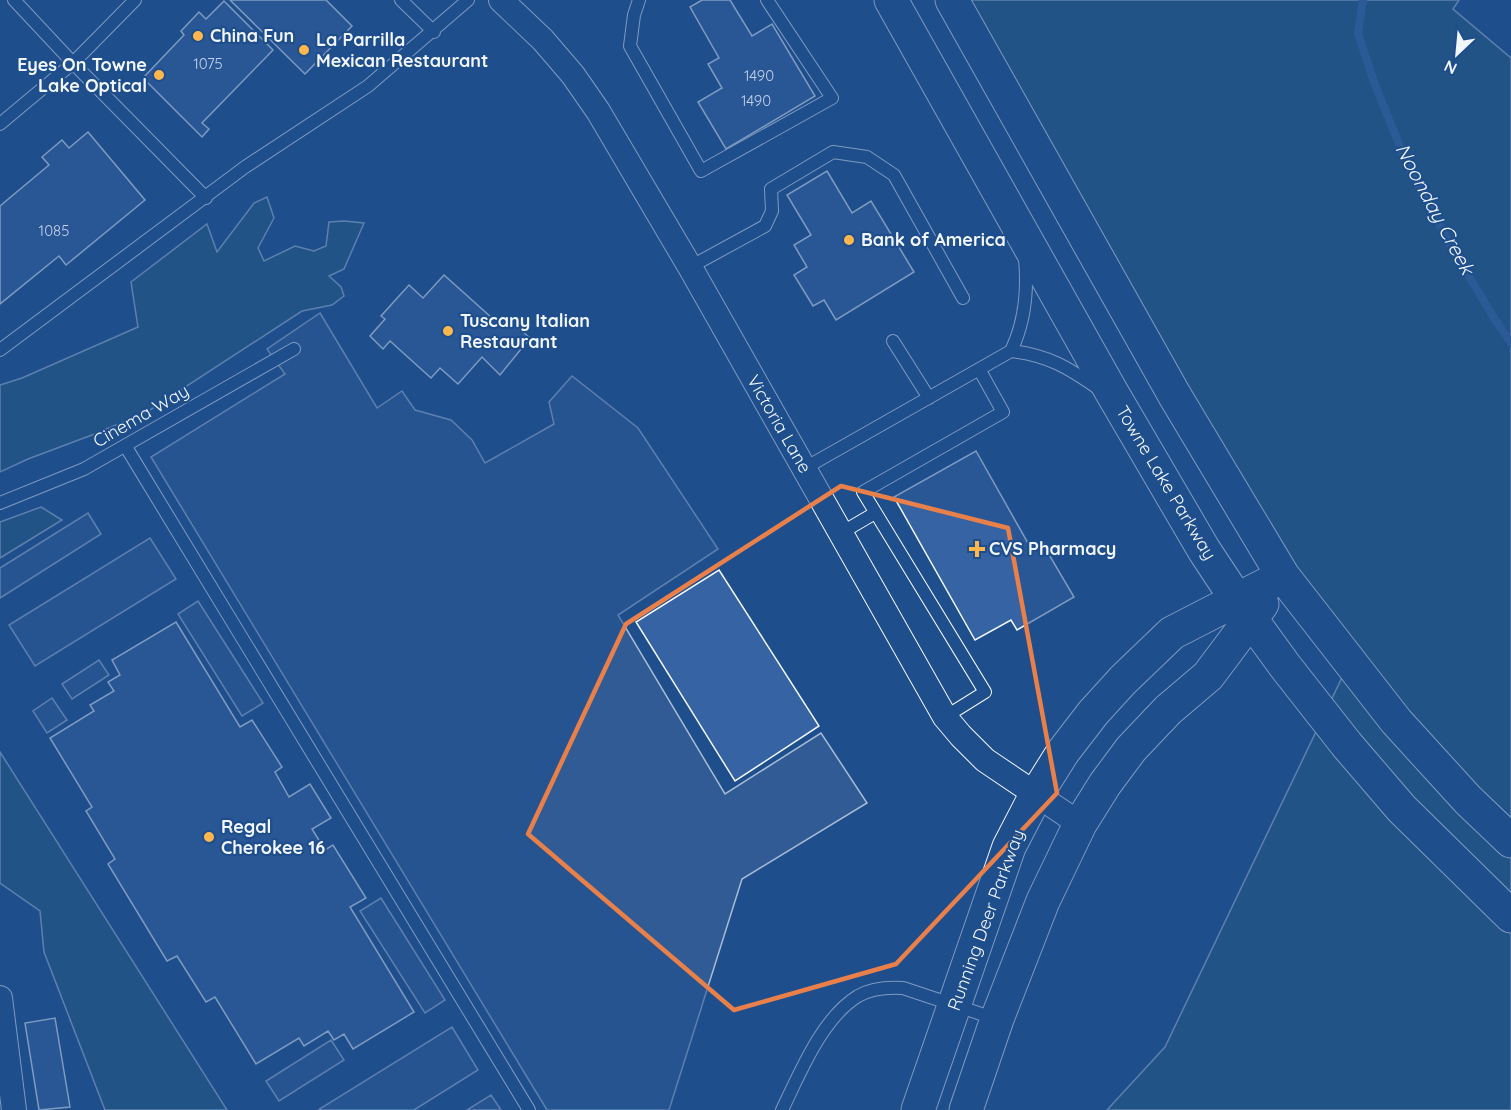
<svg xmlns="http://www.w3.org/2000/svg" width="1511" height="1110" viewBox="0 0 1511 1110" font-family="Quicksand,sans-serif">
<style>
.green{fill:#245a82;stroke:#a8bbd7;stroke-width:1.5}
.parking{fill:#305b95;stroke:#a8bbd7;stroke-width:1.5}
.lines{fill:none;stroke-linecap:round;stroke-linejoin:round}
.stream{stroke:#3b69a3;stroke-width:8}
.building{fill:#3563a3;stroke:#f2f6ff;stroke-width:1.5}
.lane-casing{stroke:#f2f6ff;stroke-width:14}
.street-casing{stroke:#f2f6ff;stroke-width:26}
.secondary-casing{stroke:#f2f6ff;stroke-width:35}
.lane{stroke:#1f4e8c;stroke-width:12}
.street{stroke:#1f4e8c;stroke-width:24}
.secondary{stroke:#1f4e8c;stroke-width:33}
.marked{fill:none;stroke:#ea8049;stroke-width:4.5;stroke-linejoin:round}
.poi-dot{fill:#ffb74d;stroke:#1f4e8c;stroke-width:2}
.labels{text-anchor:middle;stroke-width:4.5;stroke-linejoin:round;paint-order:stroke}
.number-label{font-size:15px;fill:#c3d1e8}
.poi-label{font-size:18px;font-weight:bold;fill:#f2f6ff;stroke:#1f4e8c;text-anchor:start}
.street-label{font-size:18px;fill:#f2f6ff;stroke:#1f4e8c}
.water-label{font-size:20px;font-style:italic;fill:#f2f6ff;stroke:#1f4e8c}
</style>
<rect width="100%" height="100%" fill="#1f4e8c"/>
<path class="green" d="M 948,0 L 1459,0 L 1453,9 L 1511,58 L 1511,1110 L 1107,1110 L 1165,1047 L 1347,667 Z
M 267,197 L 274,218 L 258,248 L 264,261 L 295,246 L 314,251 L 326,246 L 329,222 L 344,221 L 364,223 L 344,269 L 329,276 L 341,287 L 344,296 L 332,305 L 302,311 L 147,412 L 92,435 L 28,459 L 0,472 L 0,385 L 22,378 L 138,327 L 131,282 L 207,224 L 217,252 L 254,203 Z
M 41,507 L 62,520 L 0,558 L 0,522 Z
M 0,752 L 227,1110 L 105,1110 L 44,952 L 40,911 L 0,883 Z"/>
<path class="parking" d="M 320,313 L 377,408 L 402,391 L 415,410 L 451,420 L 472,440 L 485,463 L 554,424 L 549,402 L 572,376 L 638,428 L 718,549 L 618,615 L 725,794 L 821,733 L 867,803 L 742,879 L 669,1110 L 547,1110 L 151,457 L 285,374 L 267,349 Z
M 88,513 L 101,534 L 0,598 L 0,568 Z
M 150,538 L 176,579 L 35,666 L 9,625 Z
M 198,601 L 263,703 L 242,716 L 178,614 Z
M 99,660 L 109,675 L 72,699 L 62,684 Z
M 52,698 L 67,720 L 47,733 L 33,711 Z
M 381,898 L 445,1000 L 425,1013 L 360,911 Z
M 452,1027 L 478,1070 L 414,1110 L 318,1110 Z
M 331,1040 L 344,1060 L 279,1101 L 266,1081 Z
M 491,1095 L 501,1110 L 467,1110 Z"/>
<g class="lines">
<path class="stream" d="M 1363,0 L 1358,33 L 1374,82 L 1409,169 L 1452,248 L 1494,318 L 1511,343"/>
</g>
<path class="building" d="M 230,0 L 326,0 L 352,26 L 305,74 Z
M 702,0 L 730,0 L 752,36 L 772,24 L 815,96 L 726,149 L 698,102 L 722,88 L 708,64 L 719,58 L 690,7 Z
M 224,1 L 273,50 L 202,123 L 209,129 L 202,137 L 143,78 L 184,35 L 181,31 L 199,12 L 206,19 Z
M 88,132 L 145,200 L 66,265 L 59,256 L 0,304 L 0,206 L 49,165 L 42,157 L 62,140 L 69,148 Z
M 827,171 L 852,213 L 871,201 L 914,272 L 836,320 L 824,300 L 813,306 L 794,275 L 807,267 L 794,245 L 811,235 L 787,195 Z
M 444,275 L 501,326 L 508,319 L 530,338 L 500,375 L 482,357 L 458,384 L 440,368 L 431,378 L 390,341 L 383,349 L 370,336 L 385,319 L 381,316 L 409,285 L 423,298 Z
M 976,451 L 1033,552 L 1044,546 L 1074,597 L 1017,630 L 1011,620 L 975,640 L 894,497 Z
M 719,570 L 819,726 L 735,781 L 636,622 Z
M 176,622 L 240,727 L 252,720 L 282,767 L 275,772 L 289,797 L 310,784 L 331,818 L 312,829 L 325,850 L 333,845 L 366,898 L 350,907 L 414,1012 L 353,1049 L 344,1034 L 334,1040 L 328,1031 L 304,1046 L 299,1038 L 256,1064 L 215,997 L 206,1002 L 177,956 L 167,961 L 108,864 L 115,859 L 86,811 L 92,807 L 50,738 L 94,711 L 90,705 L 114,691 L 108,682 L 120,675 L 112,660 Z
M 55,1018 L 70,1107 L 39,1110 L 25,1023 Z"/>
<g class="lines">
<g class="lane-casing">
<path id="lane" d="M 14,0 L 73,63 L 206,198
M 401,0 L 434,32
M 639,0 L 634,15 L 630,46 L 701,171 L 832,98 L 767,0
M 0,124 L 73,63 L 135,0
M 690,267 L 765,226 L 772,211 L 771,189 L 833,152 L 867,157 L 894,175 L 963,298
M 893,341 L 929,398
M 0,350 L 245,167 L 368,86 L 468,0
M 1011,351 C 1048,355 1069,368 1099,389
M 126,447 L 529,1110
M 805,468 L 1011,351 C 1025,322 1028,291 1025,259
M 0,503 L 84,469 L 294,349
M 841,533 L 875,513
M 945,717 L 985,692 L 863,492 L 1003,412 L 979,369
M 782,1110 C 800,1073 822,1018 858,996 C 872,988 887,987 903,988 L 996,1019"/>
</g>
<g class="street-casing">
<path id="street" d="M 501,0 L 543,40 L 573,75 L 598,111 L 690,267 L 945,717 L 961,736 L 985,760 L 1080,824
M 0,998 L 14,1110"/>
</g>
<g class="secondary-casing">
<path id="secondary" d="M 891,0 L 1111,391 L 1204,550 L 1237,600 L 1285,666 L 1347,745 L 1402,809 L 1511,916
M 952,0 L 1175,396 L 1283,576 L 1396,721 L 1468,800 L 1511,841
M 918,1110 L 1009,847 L 1036,795 L 1063,752 L 1093,713 L 1123,680 L 1172,633 L 1283,576
M 966,1110 L 997,1019 L 1043,901 L 1080,824 L 1105,784 L 1131,749 L 1168,710 L 1208,676 L 1262,604"/>
</g>
<use href="#lane" class="lane"/>
<use href="#street" class="street"/>
<use href="#secondary" class="secondary"/>
</g>
<path d="M0 0H1511V1110H0ZM 841,486 L 1008,528 L 1057,793 L 896,964 L 734,1010 L 528,834 L 626,624 Z" fill="#1f4e8c" fill-opacity=".55" fill-rule="evenodd"/>
<path class="marked" d="M 841,486 L 1008,528 L 1057,793 L 896,964 L 734,1010 L 528,834 L 626,624 Z"/>
<g class="poi-dot">
<circle cx="198" cy="36" r="6"/>
<circle cx="304" cy="50" r="6"/>
<circle cx="159" cy="75" r="6"/>
<circle cx="849" cy="240" r="6"/>
<circle cx="448" cy="331" r="6"/>
<path d="M974 540h6v6h6v6h-6v6h-6v-6h-6v-6h6z"/>
<circle cx="209" cy="837" r="6"/>
</g>
<g class="labels">
<g class="number-label">
<text x="208" y="69">1075</text>
<text x="759" y="81">1490</text>
<text x="756" y="106">1490</text>
<text x="54" y="236">1085</text>
</g>
<g class="poi-label">
<text x="210" y="42">China Fun</text>
<text x="316" y="46">La Parrilla<tspan x="316" dy="21">Mexican Restaurant</tspan></text>
<text x="147" y="71" text-anchor="end">Eyes On Towne<tspan x="147" dy="21">Lake Optical</tspan></text>
<text x="861" y="246">Bank of America</text>
<text x="460" y="327">Tuscany Italian<tspan x="460" dy="21">Restaurant</tspan></text>
<text x="989" y="555">CVS Pharmacy</text>
<text x="221" y="833">Regal<tspan x="221" dy="21">Cherokee 16</tspan></text>
</g>
<g class="street-label">
<text transform="translate(141 416) rotate(-30)" y="6">Cinema Way</text>
<text transform="translate(779 424) rotate(60)" y="6">Victoria Lane</text>
<text transform="translate(1166 483) rotate(59)" y="6">Towne Lake Parkway</text>
<text transform="translate(986 920) rotate(-70)" y="6">Running Deer Parkway</text>
</g>
<g class="water-label">
<text transform="translate(1435 209) rotate(62)" y="7">Noonday Creek</text>
</g>
</g>
<g transform="translate(1457 54) rotate(206)" stroke="#1f4e8c" stroke-width="4.5" paint-order="stroke">
<path d="M0-4.5L10 22L0 15L-10 22Z" fill="#f2f6ff"/>
<text y="-9" font-size="16" font-weight="bold" text-anchor="middle" fill="#f2f6ff">N</text>
</g>
</svg>
